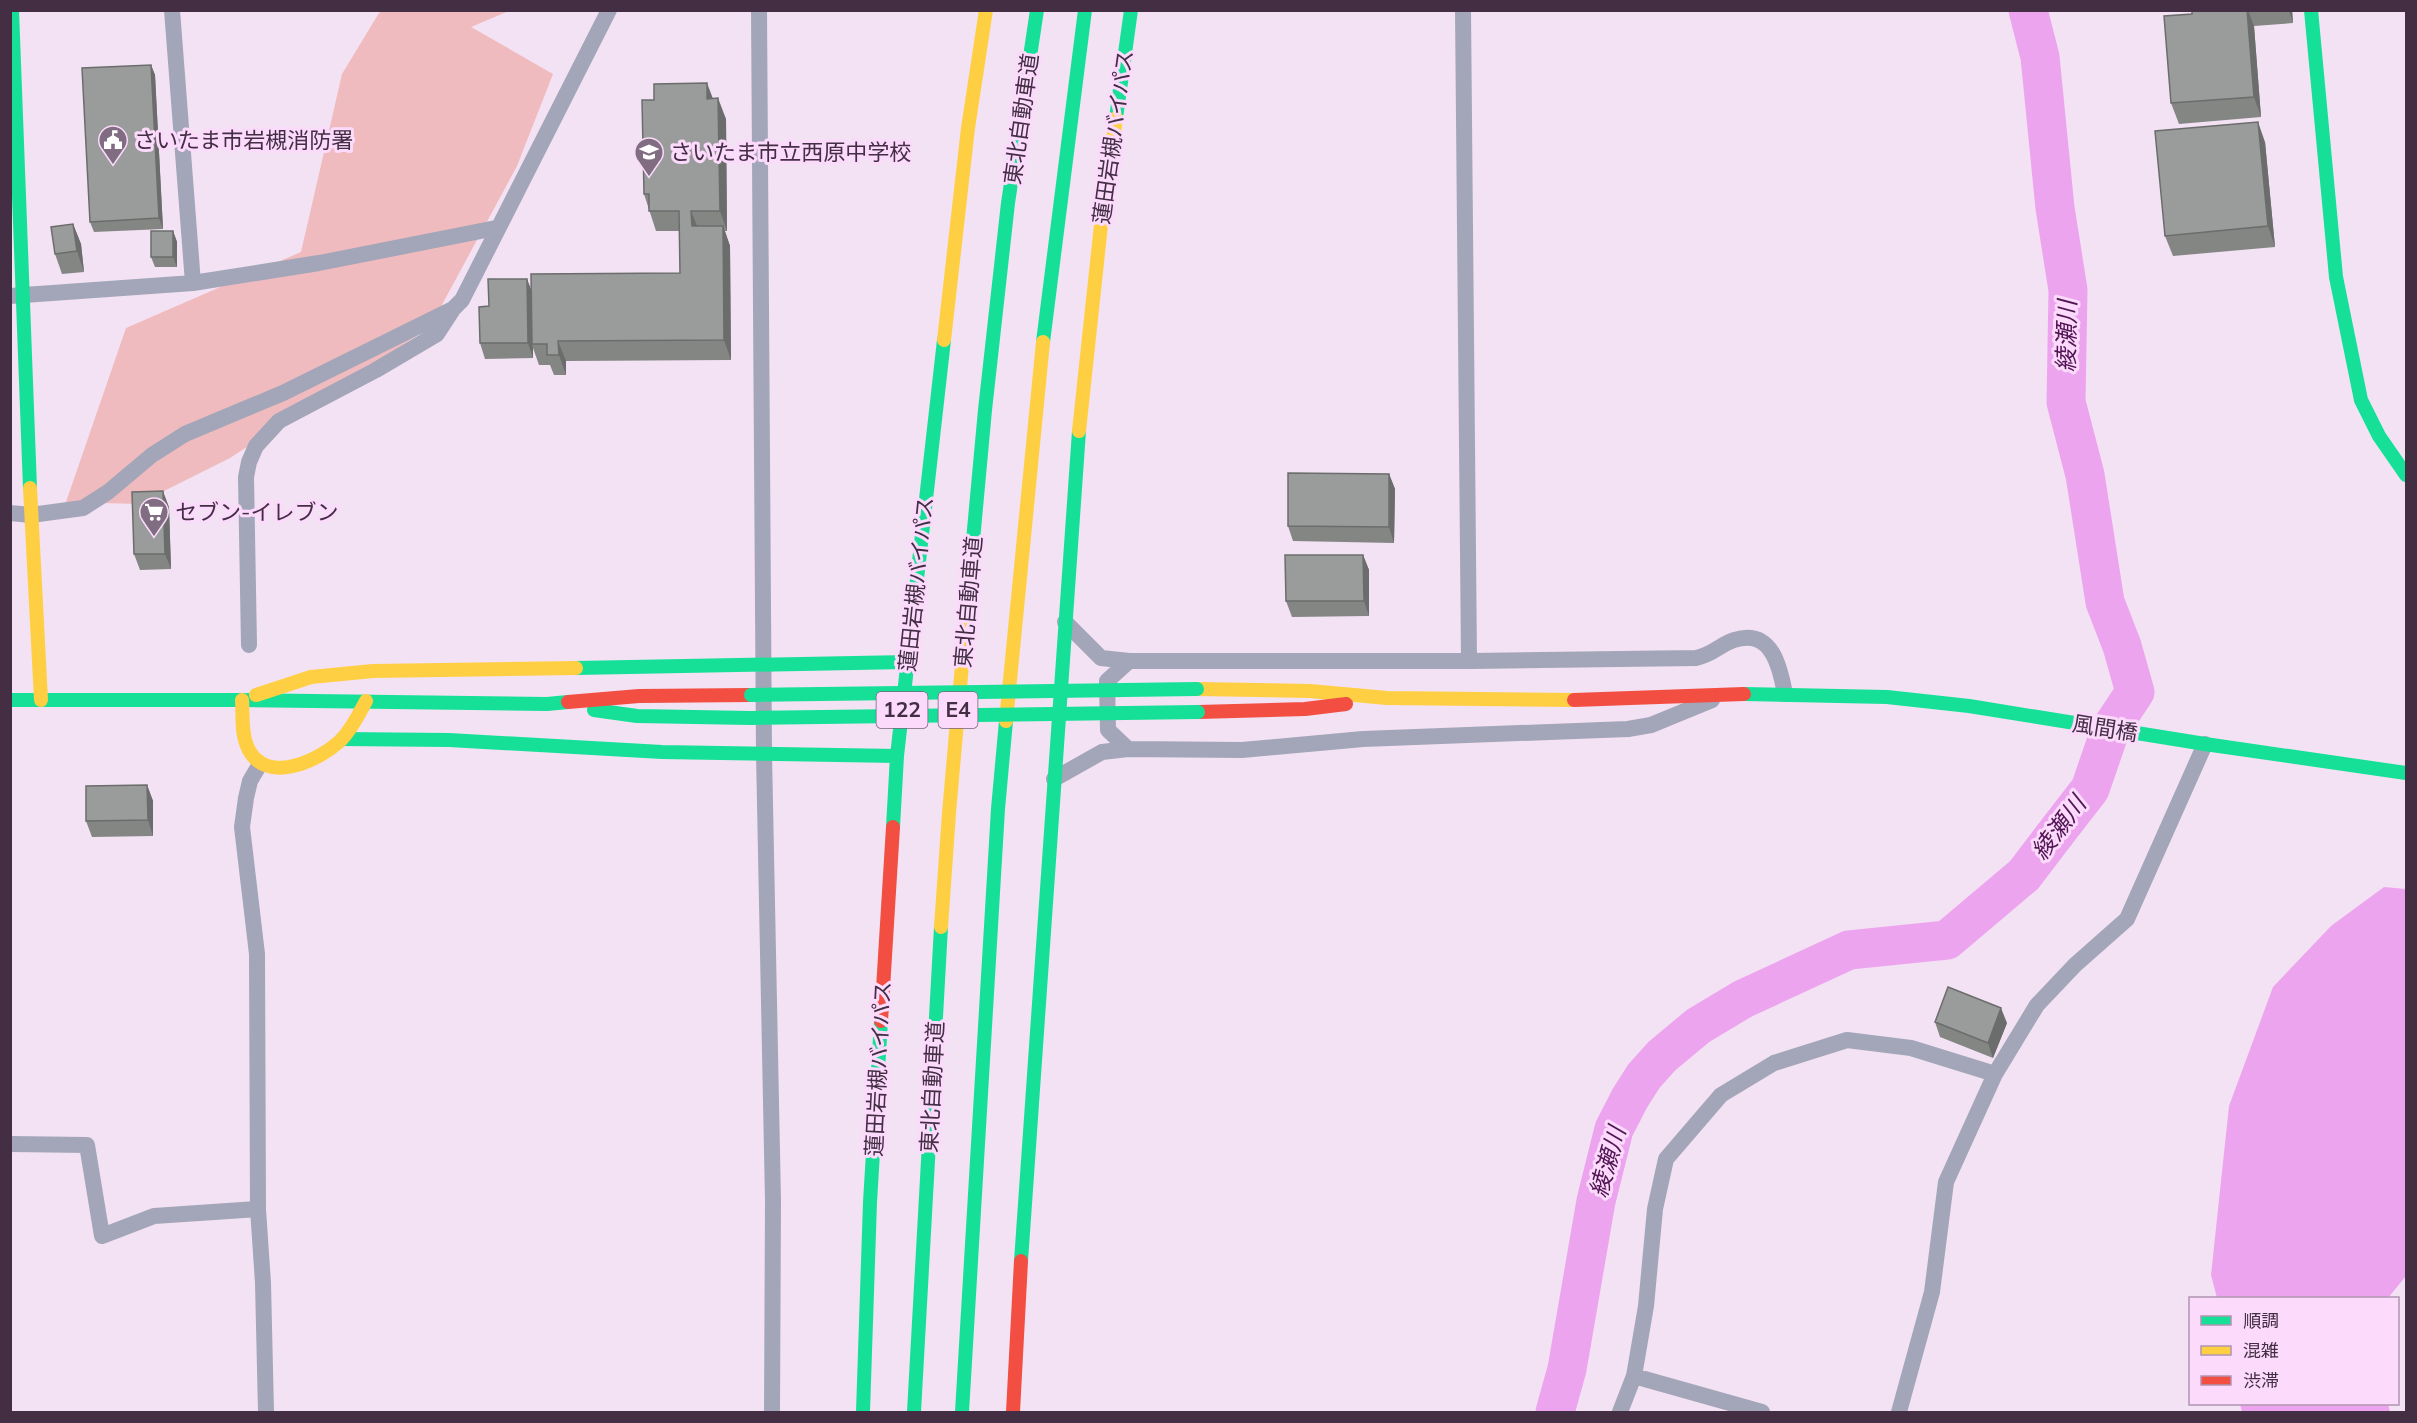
<svg xmlns="http://www.w3.org/2000/svg" width="2417" height="1423" viewBox="0 0 2417 1423" font-family="Mulish,'Noto Sans JP',sans-serif">
<style>
.forest{fill:#f0bbbe}
.water{fill:#eda4ef}
.lines{fill:none;stroke-linecap:round;stroke-linejoin:round}
.river{stroke:#eda4ef;stroke-width:39}
.street{stroke:#a3a6b8;stroke-width:16}
.fast{stroke:#16e098;stroke-width:14}
.slow{stroke:#ffcf43;stroke-width:14}
.jam{stroke:#f24e42;stroke-width:14}
.fast-bridge{stroke:#16e098;stroke-width:14}
.wall{fill:#848684}
.shaded-wall{fill:#6b6d6c}
.building{fill:#999c9a;stroke:#6b6d6c;stroke-width:1.5}
.labels{text-anchor:middle;stroke-width:6;stroke-linejoin:round;paint-order:stroke}
.shield{fill:#fbdafb;stroke:#7a627a;stroke-width:1.5}
.shield-label{font-size:21px;font-weight:bold;fill:#432e43}
.street-label{font-size:22px;fill:#432e43;stroke:#fbdafb}
.poi-label{font-size:22px;fill:#432e43;stroke:#fbdafb;text-anchor:start}
.water-label{font-size:24px;font-style:italic;fill:#501452;stroke:#fbdafb}
</style>
<rect width="100%" height="100%" fill="#f3e2f3"/>
<path class="forest" d="M 384,10 L 509,11 L 471,27 L 553,74 L 517,166 L 430,327 L 230,458 L 138,504 L 66,502 L 126,328 L 301,252 L 342,74 L 379,13 Z"/>
<path class="water" d="M 2384,887 L 2406,889 L 2406,1276 L 2388,1298 L 2217,1298 L 2211,1275 L 2229,1106 L 2273,987 L 2331,926 Z
M 2240,1404 L 2388,1404 L 2390,1412 L 2242,1412 Z"/>
<g class="lines">
<path class="river" d="M 1555,1412 L 1567,1369 L 1596,1201 L 1614,1129 L 1630,1098 L 1644,1076 L 1662,1056 L 1698,1026 L 1743,999 L 1849,950 L 1947,940 L 2024,875 L 2059,829 L 2090,789 L 2111,728 L 2135,692 L 2122,646 L 2105,602 L 2085,475 L 2066,402 L 2068,290 L 2055,208 L 2040,57 L 2028,10"/>
<path class="street" d="M 172,10 L 193,283
M 759,10 L 764,754 L 773,1201 L 772,1412
M 1463,10 L 1469,661
M 10,296 L 193,283 L 319,263 L 496,228
M 10,513 L 31,515 L 83,508 L 108,492 L 152,455 L 185,434 L 283,393 L 453,309 L 462,300 L 609,10
M 1065,622 L 1101,658 L 1129,661
M 249,645 L 246,477 L 249,462 L 256,446 L 279,421 L 376,370 L 437,334 L 452,311
M 1712,700 L 1651,725 L 1628,729 L 1363,739 L 1242,750 L 1128,749 L 1108,730 L 1107,681 L 1129,661 L 1469,661 L 1696,658 C 1714,654 1719,645 1734,640 C 1772,628 1780,667 1785,694
M 260,764 L 250,781 L 246,798 L 242,827 L 257,954 L 258,1209 L 263,1283 L 266,1412
M 1054,779 L 1102,752 L 1128,749
M 10,1144 L 87,1145 L 102,1236 L 154,1216 L 258,1209
M 1634,1376 L 1762,1412
M 1620,1412 L 1634,1376 L 1646,1306 L 1655,1209 L 1666,1159 L 1721,1095 L 1774,1063 L 1847,1040 L 1911,1048 L 1995,1074
M 1899,1412 L 1932,1292 L 1946,1182 L 1995,1074 L 2037,1005 L 2075,965 L 2127,919 L 2205,744"/>
<path class="fast" d="M 12,10 L 30,488
M 2311,10 L 2336,277 L 2361,400 L 2379,436 L 2406,475
M 1116,118 L 1131,10
M 1043,342 L 1085,10
M 971,562 L 985,410 L 1008,203 L 1037,10
M 576,668 L 907,662
M 1744,694 L 1887,697 L 1969,706 L 2205,744 L 2406,773
M 10,700 L 242,700 L 547,704 L 568,702
M 594,710 L 637,716 L 751,718
M 342,739 L 449,740 L 662,752 L 897,756
M 893,827 L 897,756 L 944,340
M 1021,1261 L 1079,431
M 863,1412 L 870,1202 L 881,1021
M 914,1412 L 941,927
M 962,1412 L 998,809 L 1006,721"/>
<path class="slow" d="M 944,340 L 968,128 L 986,10
M 1079,431 L 1101,225 L 1116,118
M 30,488 L 41,700
M 1197,689 L 1310,691 L 1387,698 L 1574,700
M 256,695 L 311,677 L 373,671 L 576,668
M 242,700 C 243,715 241,732 247,746 C 264,787 319,761 341,740 C 352,729 359,714 366,701
M 1006,721 L 1043,342
M 941,927 L 949,813 L 971,562"/>
<path class="jam" d="M 1574,700 L 1744,694
M 568,702 L 639,696 L 751,695
M 1198,712 L 1305,709 L 1346,704
M 881,1021 L 893,827
M 1013,1412 L 1021,1261"/>
<path class="fast-bridge" d="M 751,695 L 1197,689
M 751,718 L 1198,712"/>
</g>
<path class="wall" d="M 2192,10 L 2292,10 L 2293,23 L 2254,26 L 2261,117 L 2179,124 L 2171,103 L 2192,14 Z
M 151,65 L 155,75 L 163,229 L 94,232 L 90,222 Z
M 713,99 L 726,119 L 727,231 L 725,231 L 730,246 L 731,360 L 566,361 L 566,375 L 554,375 L 550,365 L 539,365 L 533,348 L 533,358 L 485,359 L 480,343 L 489,306 L 527,279 L 531,290 L 680,273 L 680,231 L 656,231 L 644,194 Z
M 2265,142 L 2275,247 L 2173,256 L 2165,236 Z
M 73,224 L 81,244 L 84,272 L 62,274 L 55,254 Z
M 173,231 L 177,242 L 177,267 L 155,267 L 151,257 Z
M 1389,474 L 1395,489 L 1394,543 L 1293,541 L 1288,526 Z
M 169,507 L 171,569 L 140,570 L 134,554 Z
M 1363,555 L 1369,570 L 1369,616 L 1292,617 L 1286,601 Z
M 147,785 L 153,801 L 153,836 L 92,837 L 86,821 Z
M 1935,1022 L 2007,1023 L 1993,1058 L 1940,1037 Z"/>
<path class="shaded-wall" d="M 2247,10 L 2248,10 L 2254,26 L 2261,117 L 2254,97 Z
M 2289,10 L 2292,10 L 2293,23 Z
M 151,65 L 155,75 L 163,229 L 159,218 Z
M 707,83 L 715,104 L 707,99 Z
M 718,98 L 726,119 L 727,231 L 720,211 Z
M 2258,122 L 2265,142 L 2275,247 L 2268,226 Z
M 691,211 L 699,231 L 692,226 Z
M 73,224 L 81,244 L 84,272 L 77,251 Z
M 723,226 L 730,246 L 731,360 L 724,340 Z
M 173,231 L 177,242 L 177,267 L 173,257 Z
M 527,279 L 533,295 L 532,344 L 533,348 L 533,358 L 528,343 Z
M 558,341 L 566,361 L 566,375 L 559,355 Z
M 1389,474 L 1395,489 L 1394,543 L 1389,527 Z
M 163,491 L 169,507 L 171,569 L 165,554 Z
M 1363,555 L 1369,570 L 1369,616 L 1364,601 Z
M 147,785 L 153,801 L 153,836 L 148,820 Z
M 2001,1008 L 2007,1023 L 1993,1058 L 1988,1043 Z"/>
<path class="building" d="M 2192,10 L 2247,10 L 2254,97 L 2171,103 L 2164,16 L 2192,14 Z
M 151,65 L 159,218 L 90,222 L 82,68 Z
M 707,83 L 707,99 L 718,98 L 720,211 L 691,211 L 692,226 L 723,226 L 724,340 L 558,341 L 559,355 L 547,355 L 547,344 L 532,344 L 531,274 L 680,273 L 679,211 L 649,211 L 649,194 L 644,194 L 642,100 L 654,100 L 654,84 Z
M 2258,122 L 2268,226 L 2165,236 L 2155,131 Z
M 73,224 L 77,251 L 55,254 L 51,227 Z
M 151,231 L 173,231 L 173,257 L 151,257 Z
M 488,279 L 527,279 L 528,343 L 480,343 L 479,307 L 489,306 Z
M 1288,473 L 1389,474 L 1389,527 L 1288,526 Z
M 163,491 L 165,554 L 134,554 L 132,492 Z
M 1285,555 L 1363,555 L 1364,601 L 1286,601 Z
M 147,785 L 148,820 L 86,821 L 86,786 Z
M 1948,987 L 2001,1008 L 1988,1043 L 1935,1022 Z"/>
<defs>
<g id="civic-pin" transform="scale(1.5)"><path d="M0 17L-7.5 6A9.5 9.5 0 1 1 7.5 6Z" fill="#816d81" stroke="#fbdafb"/><path d="M-.6-6.5H3V-4.5H.6V-3L4-1V1h2V6H-6V1h2V-1L-.6-3ZM-1.2 2.5V6h2.4V2.5Z" fill="#fff"/></g>
<g id="school-pin" transform="scale(1.5)"><path d="M0 17L-7.5 6A9.5 9.5 0 1 1 7.5 6Z" fill="#816d81" stroke="#fbdafb"/><path d="M0-5L7-2L0 1L-7-2ZM-4 1L0 2.5L4 1V4Q0 6-4 4Z" fill="#fff"/></g>
<g id="supermarket-pin" transform="scale(1.5)"><path d="M0 17L-7.5 6A9.5 9.5 0 1 1 7.5 6Z" fill="#816d81" stroke="#fbdafb"/><path d="M-6-5.5h2.5l.6 2H6L4.5 2H-2.5L-4.4-4H-6ZM-1.5 3.2a1.3 1.3 0 1 0 .1 0ZM3 3.2a1.3 1.3 0 1 0 .1 0Z" fill="#fff"/></g>
</defs>
<g fill-rule="evenodd">
<use href="#civic-pin" x="113" y="140"/>
<use href="#school-pin" x="649" y="152"/>
<use href="#supermarket-pin" x="154" y="512"/>
</g>
<g class="labels">
<g class="shield">
<rect x="876.5" y="692" width="51" height="36" rx="4.5"/>
<rect x="938.5" y="692" width="39" height="36" rx="4.5"/>
</g>
<g class="shield-label">
<text x="902" y="717">122</text>
<text x="958" y="717">E4</text>
</g>
<g class="street-label">
<text transform="translate(1021 119) rotate(-82)" y="8">東北自動車道</text>
<text transform="translate(1113 137) rotate(-82)" y="8">蓮田岩槻バイパス</text>
<text transform="translate(916 584) rotate(-84)" y="8">蓮田岩槻バイパス</text>
<text transform="translate(968 602) rotate(-85)" y="8">東北自動車道</text>
<text transform="translate(2105 728) rotate(9)" y="8">風間橋</text>
<text transform="translate(878 1069) rotate(-87)" y="8">蓮田岩槻バイパス</text>
<text transform="translate(932 1087) rotate(-87)" y="8">東北自動車道</text>
</g>
<g class="poi-label">
<text x="134" y="148">さいたま市岩槻消防署</text>
<text x="670" y="160">さいたま市立西原中学校</text>
<text x="175" y="520">セブン-イレブン</text>
</g>
<g class="water-label">
<text transform="translate(2067 336) rotate(-89)" y="8">綾瀬川</text>
<text transform="translate(2059 828) rotate(-53)" y="8">綾瀬川</text>
<text transform="translate(1608 1162) rotate(-74)" y="8">綾瀬川</text>
</g>
</g>
<rect width="2417" height="1423" fill="none" stroke="#432e43" stroke-width="24"/>
<rect x="2189" y="1297" width="210" height="108" fill="#fbdafb" stroke="#b195b1" stroke-width="1.5"/>
<rect x="2201" y="1316" width="30" height="9" fill="#16e098" stroke="#b195b1" stroke-width="1.5"/>
<text x="2243" y="1327" font-size="18" fill="#432e43">順調</text>
<rect x="2201" y="1346" width="30" height="9" fill="#ffcf43" stroke="#b195b1" stroke-width="1.5"/>
<text x="2243" y="1357" font-size="18" fill="#432e43">混雑</text>
<rect x="2201" y="1376" width="30" height="9" fill="#f24e42" stroke="#b195b1" stroke-width="1.5"/>
<text x="2243" y="1387" font-size="18" fill="#432e43">渋滞</text>
</svg>
